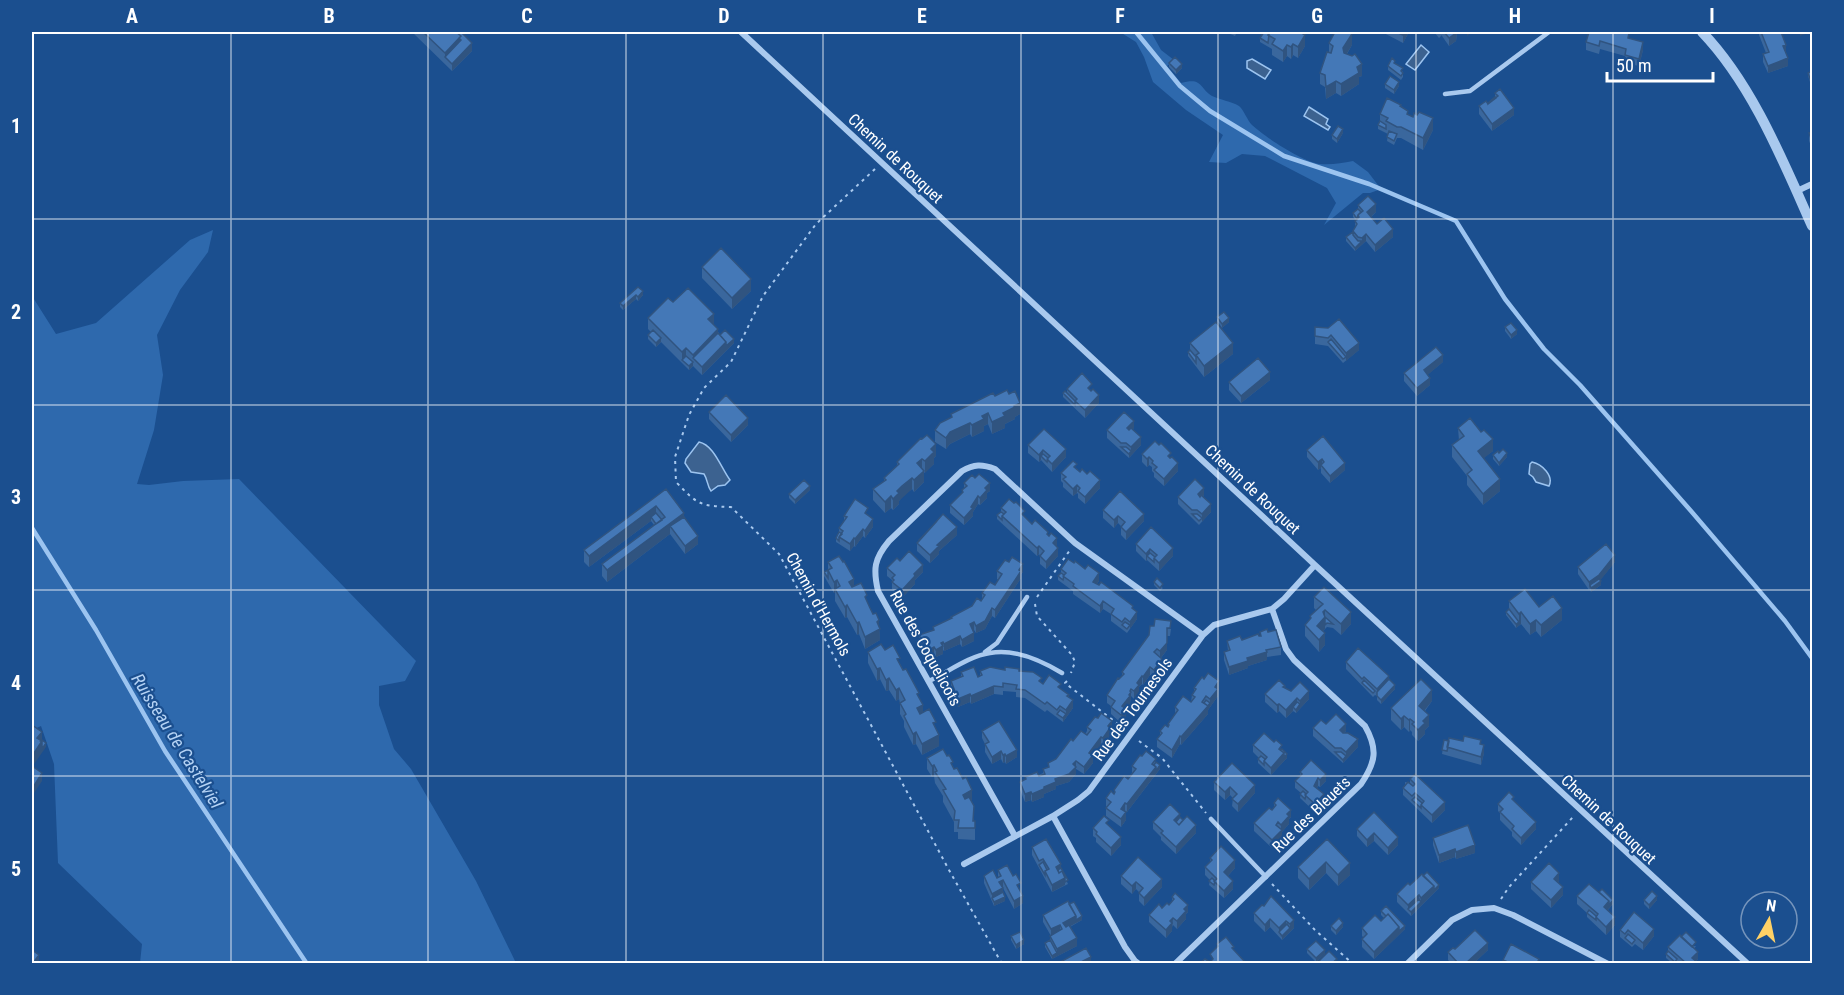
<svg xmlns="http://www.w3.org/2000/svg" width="1844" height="995" viewBox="0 0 1844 995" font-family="'Roboto Condensed',sans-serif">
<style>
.green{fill:#2e69ad}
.water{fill:#3c6290;stroke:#9cc4f0;stroke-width:1.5}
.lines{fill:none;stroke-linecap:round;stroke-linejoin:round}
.stream{stroke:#9cc4f0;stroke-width:4.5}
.path{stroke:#a9c9ee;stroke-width:2;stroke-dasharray:3 4.5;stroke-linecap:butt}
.service{stroke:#a9c9ee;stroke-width:4.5}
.minor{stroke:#a9c9ee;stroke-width:6}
.tertiary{stroke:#a9c9ee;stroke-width:10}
.wall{fill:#3a679d}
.shaded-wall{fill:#305480}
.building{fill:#4478b7;stroke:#305480;stroke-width:1.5}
.grid{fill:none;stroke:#fff;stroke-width:1.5;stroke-opacity:0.55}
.labels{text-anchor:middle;stroke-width:4.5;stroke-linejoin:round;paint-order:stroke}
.street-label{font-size:16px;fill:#fff;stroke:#1b4f8f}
.water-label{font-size:18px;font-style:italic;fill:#b5d3f5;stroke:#1b4f8f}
.neatline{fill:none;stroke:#fff;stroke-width:2}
.grid-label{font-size:20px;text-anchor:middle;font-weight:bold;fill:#fff}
</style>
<rect width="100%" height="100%" fill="#1b4f8f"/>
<path class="green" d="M 1120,32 L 1151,32 L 1161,50 L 1174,60 L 1167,66 L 1181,83 C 1203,77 1199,88 1212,96 C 1220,100 1231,101 1239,106 C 1244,110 1247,120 1252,125 C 1265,137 1303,162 1320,164 C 1332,165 1342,163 1353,161 L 1368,172 L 1381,189 L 1370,193 L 1363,193 L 1324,225 L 1336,203 L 1327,188 L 1265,156 L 1242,154 L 1226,163 L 1209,162 L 1223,135 L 1186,110 L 1153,82 L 1144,57 L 1136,42 Z
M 213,230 L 208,252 L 180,290 L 157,335 L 163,375 L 154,430 L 137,484 L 149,485 L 183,481 L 239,479 L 416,661 L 405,681 L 379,686 L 379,705 L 394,749 L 411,769 L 476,881 L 516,963 L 140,963 L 142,944 L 58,863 L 54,764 L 41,726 L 32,730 L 32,296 L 56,334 L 96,323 L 190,240 Z"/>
<path class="water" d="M 1421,45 L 1429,52 L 1415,70 L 1406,64 Z
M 1252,59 L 1271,70 L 1265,79 L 1247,68 L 1247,61 Z
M 1309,107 L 1328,119 L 1326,124 L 1330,127 L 1328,130 L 1304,116 Z
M 699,442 C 714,445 721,468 730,480 L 725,485 L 718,486 L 711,491 C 707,486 708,480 704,474 L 691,472 L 685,463 L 686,459 Z
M 1532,462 C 1542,464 1554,476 1549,486 L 1536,482 L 1533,477 L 1529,474 L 1530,464 Z"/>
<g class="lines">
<path class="stream" d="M 1136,32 L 1180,86 L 1210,111 L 1284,156 L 1369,184 L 1456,221 L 1505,299 L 1544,349 L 1580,385 L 1691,511 L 1785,621 L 1812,658
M 32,528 L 96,630 L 165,751 L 307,964"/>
<path class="path" d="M 875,169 L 816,224 L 763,296 L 731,362 L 704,388 L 689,415 L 675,457 L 676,482 C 698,505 700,506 731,507 L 779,554 L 949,870 L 1002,964
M 1037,597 L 1070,550
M 1035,604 L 1037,616 L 1072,655 L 1075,662 L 1071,673
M 1067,681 L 1065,683 L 1123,728
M 1139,741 L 1162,758 L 1206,813
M 1272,884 L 1315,930 L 1353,964
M 1501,899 L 1509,887 L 1573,817"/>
<path class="service" d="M 1445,94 L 1470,91 L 1549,32
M 985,652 L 997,643 L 1027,597
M 929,681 C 948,672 969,656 990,653 C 1015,648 1042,661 1062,673
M 1211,819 L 1266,877"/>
<path class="minor" d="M 741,32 L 1315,565 L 1748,964
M 1797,191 L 1812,184
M 1053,816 L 1125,947 L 1135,961 L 1139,964
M 1015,836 L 878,591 C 873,569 874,559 889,541 L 962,471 C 974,464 982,464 995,469 L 1075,543 L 1203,635
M 964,864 L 1053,816 L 1078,800 L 1089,791 L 1203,635 L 1214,625 L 1272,609 L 1284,599 L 1315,565
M 1175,964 L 1361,784 C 1376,762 1378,749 1365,726 L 1294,660 L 1286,649 L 1272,609
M 1407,964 L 1452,920 L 1472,910 L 1494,908 L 1513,915 L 1608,964"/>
<path class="tertiary" d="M 1702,32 C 1752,84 1783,161 1812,226"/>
</g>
<path class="wall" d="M 412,32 L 461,32 L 472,51 L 452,71 Z
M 1226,32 L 1237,32 L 1235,36 Z
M 1264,32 L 1300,32 L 1305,46 L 1298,58 L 1293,55 L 1291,59 L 1287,56 L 1283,62 L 1272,55 L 1272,49 L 1260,42 L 1260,38 Z
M 1382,32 L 1409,32 L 1403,43 Z
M 1434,32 L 1459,32 L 1457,33 L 1456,41 L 1449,46 L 1442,36 L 1442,35 L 1439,38 Z
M 1759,32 L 1781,32 L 1786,53 L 1788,66 L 1768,73 L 1763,62 L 1763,54 L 1766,53 L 1759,35 Z
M 1629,38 L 1643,50 L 1639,66 L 1625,63 L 1625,56 L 1600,49 L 1599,54 L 1586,50 L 1586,42 Z
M 1329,43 L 1352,45 L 1347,54 L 1362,76 L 1359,77 L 1359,84 L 1341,96 L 1336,93 L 1326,99 L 1325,87 L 1320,84 L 1320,73 L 1329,52 Z
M 1169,63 L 1182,68 L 1176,74 L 1169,67 Z
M 1395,64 L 1403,72 L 1403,77 L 1401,80 L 1388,70 L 1388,66 Z
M 1812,71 L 1812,88 L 1808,76 L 1808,73 Z
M 1385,84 L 1399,86 L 1394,94 L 1385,88 Z
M 1495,93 L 1514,115 L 1492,131 L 1479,114 L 1479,106 L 1488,103 L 1495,97 Z
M 1401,107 L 1408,115 L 1433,130 L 1423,150 L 1401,138 L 1397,138 L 1394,145 L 1387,141 L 1388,134 L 1378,129 L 1378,125 L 1380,121 L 1380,114 Z
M 1812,132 L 1812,148 L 1809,141 L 1809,133 Z
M 1343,133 L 1337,143 L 1332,139 L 1332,135 Z
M 1358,205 L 1376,212 L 1371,217 L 1377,224 L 1393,237 L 1375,252 L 1366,241 L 1355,251 L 1346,241 L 1346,237 L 1353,232 L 1355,228 L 1355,221 L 1356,220 L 1353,217 L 1353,213 L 1358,209 Z
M 702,267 L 751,291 L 732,309 L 702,278 Z
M 638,287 L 643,295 L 638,301 L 636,299 L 623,310 L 620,307 L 620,303 Z
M 673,302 L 714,325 L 720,335 L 734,343 L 702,375 L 693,366 L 689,370 L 661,342 L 656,347 L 648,339 L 648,335 L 651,332 L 648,329 L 648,318 Z
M 1217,317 L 1229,322 L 1222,328 L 1217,321 Z
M 1315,327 L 1359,350 L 1343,363 L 1328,346 L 1315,344 Z
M 1505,327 L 1517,334 L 1511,339 L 1505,331 Z
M 1190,343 L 1233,354 L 1204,377 L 1188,356 L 1188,352 L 1190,350 Z
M 1443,362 L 1427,375 L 1430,385 L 1417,396 L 1404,381 L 1404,373 Z
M 1270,380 L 1241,403 L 1229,390 L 1229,382 Z
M 1067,389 L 1092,390 L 1099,403 L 1085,418 L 1063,397 L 1063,393 L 1067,393 Z
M 995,396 L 1020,414 L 1015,417 L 1015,419 L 1005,424 L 1005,428 L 992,434 L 988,424 L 984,426 L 984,431 L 972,437 L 970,434 L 950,444 L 946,449 L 935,442 L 935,430 L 951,418 L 951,414 Z
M 709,412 L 748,425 L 731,442 L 709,419 Z
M 1134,428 L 1132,429 L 1141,445 L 1129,458 L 1107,438 L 1107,430 Z
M 1458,428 L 1493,451 L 1483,458 L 1500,491 L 1483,505 L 1467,485 L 1467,476 L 1452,457 L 1452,445 L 1459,441 Z
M 1028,445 L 1066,457 L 1052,472 L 1041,460 L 1039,462 L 1028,453 Z
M 1307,450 L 1345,470 L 1330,483 L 1321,473 L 1321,468 L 1318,470 L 1307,457 Z
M 1142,454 L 1171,458 L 1178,471 L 1164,486 L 1154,477 L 1154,473 L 1152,471 L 1152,467 L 1149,465 L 1147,467 L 1142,462 Z
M 1493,455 L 1507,457 L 1499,466 L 1493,459 Z
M 936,456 L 934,458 L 934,464 L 924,473 L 924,482 L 914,492 L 912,489 L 902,497 L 899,501 L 899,504 L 893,510 L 891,508 L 885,513 L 873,500 L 873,489 L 884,481 L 884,478 L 897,466 L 897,462 Z
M 1077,469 L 1100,488 L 1085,504 L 1078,498 L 1078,494 L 1077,493 L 1073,496 L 1063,487 L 1063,483 L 1061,481 L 1061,473 Z
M 964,483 L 990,491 L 987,493 L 987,498 L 980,505 L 978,504 L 973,512 L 973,516 L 964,525 L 950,513 L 950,505 L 962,493 L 962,490 L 964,489 Z
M 666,489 L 684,517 L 698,544 L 685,554 L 670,534 L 607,582 L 602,576 L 602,564 L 654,525 L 651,521 L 589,567 L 584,562 L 584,550 Z
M 810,490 L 795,504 L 789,498 L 789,494 Z
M 1204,495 L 1203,496 L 1211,512 L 1199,525 L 1178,504 L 1178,497 Z
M 1001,508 L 1025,517 L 1032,524 L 1048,535 L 1057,546 L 1058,556 L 1046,569 L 1040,564 L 1040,556 L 1039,554 L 1037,556 L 997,519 L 997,515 L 1001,512 Z
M 1103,510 L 1144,521 L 1126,540 L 1121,535 L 1121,526 L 1118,523 L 1114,528 L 1103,518 Z
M 844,516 L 868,516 L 873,527 L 865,538 L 863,536 L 855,547 L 854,546 L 850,551 L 836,542 L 836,538 L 839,532 L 839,528 L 844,521 Z
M 957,535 L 939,551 L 939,554 L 930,563 L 917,551 L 917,543 Z
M 1136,544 L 1173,556 L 1159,571 L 1147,560 L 1146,561 L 1136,551 Z
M 900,561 L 923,572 L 915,580 L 915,584 L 902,598 L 892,589 L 892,580 L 887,576 L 887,568 Z
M 828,562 L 854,586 L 867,603 L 879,627 L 880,640 L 865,649 L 859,634 L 857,635 L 847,617 L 845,618 L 835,601 L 835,593 L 834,593 L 824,576 L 824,572 L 828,570 Z
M 1615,562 L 1600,580 L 1601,585 L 1591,592 L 1590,589 L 1589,590 L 1578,574 L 1578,567 Z
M 1061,569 L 1099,581 L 1097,584 L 1133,609 L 1137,619 L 1127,633 L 1111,621 L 1111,614 L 1103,609 L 1100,613 L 1073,594 L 1073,591 L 1058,580 L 1058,576 L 1061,573 Z
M 997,571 L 1023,572 L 1021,574 L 1021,578 L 995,618 L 992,616 L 985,629 L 976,633 L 974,630 L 973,630 L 974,641 L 962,647 L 960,644 L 944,651 L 943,650 L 943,654 L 936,657 L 934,655 L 927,658 L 919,642 L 919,635 L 933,630 L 933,627 L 951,619 L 951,617 L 981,601 L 982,599 L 982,593 L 995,585 L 999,580 L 997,579 Z
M 1154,582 L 1163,588 L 1160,591 L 1154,585 Z
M 1314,597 L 1351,624 L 1341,635 L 1333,628 L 1327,627 L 1323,631 L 1325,645 L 1319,652 L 1305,636 L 1305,625 L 1310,620 L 1310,616 L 1316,610 L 1314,608 Z
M 1509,601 L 1539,607 L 1562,620 L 1541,637 L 1536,631 L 1530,635 L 1521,624 L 1516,628 L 1506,615 L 1506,612 L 1509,609 Z
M 1150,626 L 1171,629 L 1170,636 L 1167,636 L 1167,650 L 1161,658 L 1162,666 L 1154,678 L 1150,675 L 1143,685 L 1142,684 L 1139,687 L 1139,692 L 1134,699 L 1131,696 L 1130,704 L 1126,710 L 1126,717 L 1121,723 L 1111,714 L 1111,706 L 1107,703 L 1107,695 L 1122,676 L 1122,672 L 1149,635 Z
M 1260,632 L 1268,632 L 1281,647 L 1281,655 L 1267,657 L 1267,660 L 1248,666 L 1248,668 L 1229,675 L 1224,660 L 1224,652 L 1228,651 L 1227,641 L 1242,640 L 1259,636 L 1260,636 Z
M 885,650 L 900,664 L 919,698 L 923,713 L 936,729 L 939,746 L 922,755 L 916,744 L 913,745 L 904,727 L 904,721 L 900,714 L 900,703 L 899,699 L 896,701 L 889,690 L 886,691 L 880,679 L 877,681 L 868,663 L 868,652 Z
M 1346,662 L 1389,679 L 1395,689 L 1381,704 L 1377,700 L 1377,696 L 1375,695 L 1373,697 L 1346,669 Z
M 1005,670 L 1019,671 L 1043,684 L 1061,689 L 1069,697 L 1073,708 L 1063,722 L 1047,710 L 1045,712 L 1025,698 L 1016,697 L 1016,692 L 1003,691 L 1003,695 L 994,694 L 971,704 L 970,702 L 958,707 L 951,689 L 951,681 L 961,677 L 961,672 L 978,677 L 980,676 L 980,671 Z
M 1194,688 L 1219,689 L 1218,690 L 1218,696 L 1208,710 L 1208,714 L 1181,745 L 1180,744 L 1172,758 L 1157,747 L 1157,739 L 1160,736 L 1160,731 L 1168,727 L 1168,724 L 1175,715 L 1175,707 L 1191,702 L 1192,695 L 1194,692 Z
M 1285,688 L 1309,699 L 1296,713 L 1293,711 L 1286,718 L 1279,711 L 1277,713 L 1265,702 L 1265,694 Z
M 1432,701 L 1425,711 L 1429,726 L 1425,730 L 1425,734 L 1418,741 L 1412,735 L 1412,732 L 1410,730 L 1409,732 L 1404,727 L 1401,730 L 1391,720 L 1391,708 Z
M 1326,724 L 1346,731 L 1344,733 L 1358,747 L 1343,763 L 1313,736 L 1313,728 Z
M 1087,727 L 1112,728 L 1110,731 L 1110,735 L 1103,746 L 1101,745 L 1093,756 L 1093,763 L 1084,774 L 1076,769 L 1076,774 L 1069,782 L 1056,786 L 1056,789 L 1044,794 L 1044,797 L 1032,802 L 1031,800 L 1025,802 L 1020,790 L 1020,782 L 1025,780 L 1025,777 L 1039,775 L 1043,773 L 1043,769 L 1048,767 L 1048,763 L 1056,759 L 1073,741 L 1085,734 L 1087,731 Z
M 982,731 L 1017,757 L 1006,764 L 1005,762 L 1003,763 L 1001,759 L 992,764 L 985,752 L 985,744 L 982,738 Z
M 1444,740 L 1481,745 L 1484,753 L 1481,765 L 1442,754 Z
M 1253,745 L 1282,749 L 1287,758 L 1271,775 L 1258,763 L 1258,759 L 1259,758 L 1253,752 Z
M 1142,756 L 1156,762 L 1160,769 L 1127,812 L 1125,811 L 1126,820 L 1121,827 L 1106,816 L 1106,808 L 1107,807 L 1106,806 L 1106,798 L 1114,793 L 1114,790 L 1128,779 L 1132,773 L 1132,766 Z
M 927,758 L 953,767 L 972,802 L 974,821 L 975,821 L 975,840 L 958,839 L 958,832 L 954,832 L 954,822 L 943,802 L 943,796 L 935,783 L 934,776 L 932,777 L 927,769 Z
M 1300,772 L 1326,781 L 1320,787 L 1318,786 L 1317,788 L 1324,802 L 1315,812 L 1300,798 L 1301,793 L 1295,788 L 1295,781 L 1300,776 Z
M 1410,779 L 1445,810 L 1432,823 L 1403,795 L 1403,788 L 1405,786 L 1405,782 L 1410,783 Z
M 1214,782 L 1255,793 L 1238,812 L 1232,806 L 1233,798 L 1230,795 L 1225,800 L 1214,790 Z
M 1514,801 L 1536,829 L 1521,845 L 1512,836 L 1512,832 L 1500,820 L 1500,813 L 1498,811 L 1498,804 Z
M 1274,803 L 1291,817 L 1289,819 L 1289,824 L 1282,832 L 1282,838 L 1272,848 L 1254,831 L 1254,823 L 1272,810 L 1274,808 Z
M 1374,812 L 1398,845 L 1388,855 L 1374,841 L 1367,847 L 1357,836 L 1357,829 Z
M 1180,817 L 1196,833 L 1176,854 L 1161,840 L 1161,837 L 1153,829 L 1153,822 Z
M 1109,826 L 1121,845 L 1111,856 L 1096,842 L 1096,838 L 1093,836 L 1093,828 Z
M 1433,838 L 1475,853 L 1456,859 L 1455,857 L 1439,863 L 1433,845 Z
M 1327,839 L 1350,875 L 1338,886 L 1326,873 L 1309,890 L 1298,878 L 1298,867 Z
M 1032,847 L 1061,868 L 1068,884 L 1052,892 L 1032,855 Z
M 1210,858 L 1235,868 L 1228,876 L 1233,889 L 1224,898 L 1209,885 L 1210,880 L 1205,875 L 1205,867 L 1210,862 Z
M 998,870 L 1021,891 L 1023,903 L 1014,909 L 1003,888 L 1003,892 L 1005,901 L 994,906 L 984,883 L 984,876 L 998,878 Z
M 1121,876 L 1162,887 L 1144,906 L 1139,901 L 1139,892 L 1136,889 L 1132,894 L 1121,884 Z
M 1559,881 L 1558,882 L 1563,895 L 1551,908 L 1531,889 L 1531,882 Z
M 1410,885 L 1439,888 L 1411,916 L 1397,902 L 1397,894 Z
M 1271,896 L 1294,928 L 1282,940 L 1270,927 L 1265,932 L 1254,921 L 1254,913 L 1264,906 Z
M 1577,896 L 1613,904 L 1608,910 L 1615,925 L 1606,935 L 1587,917 L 1587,913 L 1577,904 Z
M 1172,897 L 1188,912 L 1186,914 L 1186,919 L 1177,929 L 1173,925 L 1172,927 L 1172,931 L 1166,938 L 1149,922 L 1149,915 L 1169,905 L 1172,902 Z
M 1644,900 L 1657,900 L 1649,909 L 1644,904 Z
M 1381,911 L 1405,929 L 1374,959 L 1362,947 L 1362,939 L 1364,938 L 1362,936 L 1362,928 L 1381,921 L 1384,918 L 1381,915 Z
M 1634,912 L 1654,936 L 1643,950 L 1635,944 L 1632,947 L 1620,937 L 1620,930 Z
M 1043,915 L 1082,920 L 1070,927 L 1077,946 L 1052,959 L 1045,947 L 1045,943 L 1050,940 L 1051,936 L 1043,922 Z
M 1331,926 L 1343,927 L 1336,935 L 1331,930 Z
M 1011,936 L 1024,944 L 1016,949 L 1011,940 Z
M 1696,946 L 1694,949 L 1698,959 L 1696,961 L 1698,963 L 1672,963 L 1666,958 L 1666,954 L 1668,951 L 1668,947 Z
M 1307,949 L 1325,954 L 1316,962 L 1307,953 Z
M 1455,949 L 1488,950 L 1474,963 L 1451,963 L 1448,960 L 1448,952 Z"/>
<path class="shaded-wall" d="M 1405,32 L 1409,32 L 1403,43 L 1403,35 Z
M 1456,32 L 1459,32 L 1457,33 L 1456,41 L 1449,46 L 1449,38 Z
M 1467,32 L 1472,32 L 1467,36 Z
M 1800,32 L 1811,32 L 1800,36 Z
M 1352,34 L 1352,45 L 1343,60 L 1343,48 Z
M 1305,35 L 1305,46 L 1298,58 L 1298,47 Z
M 461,36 L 461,48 L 445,57 L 445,64 L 445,53 Z
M 1643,42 L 1643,50 L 1639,66 L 1639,59 Z
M 472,43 L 472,51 L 452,71 L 452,64 Z
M 1293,44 L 1293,55 L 1291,59 L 1291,47 Z
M 1287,45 L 1287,56 L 1283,62 L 1283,51 Z
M 1786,45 L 1786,53 L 1783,54 L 1783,46 Z
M 1788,58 L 1788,66 L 1768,73 L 1768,66 Z
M 1182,64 L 1182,68 L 1176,74 L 1176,70 Z
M 1362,64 L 1362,76 L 1359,77 L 1359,84 L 1341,96 L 1341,84 L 1357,67 Z
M 1336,81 L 1336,93 L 1326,99 L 1326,87 Z
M 1399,82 L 1399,86 L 1394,94 L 1394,90 Z
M 1514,108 L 1514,115 L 1492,131 L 1492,124 Z
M 1433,118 L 1433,130 L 1423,150 L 1423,138 Z
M 1343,129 L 1343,133 L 1337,143 L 1337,139 Z
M 1376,204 L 1376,212 L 1367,220 L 1367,212 Z
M 1393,229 L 1393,237 L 1375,252 L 1375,245 Z
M 1366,234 L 1366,241 L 1355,251 L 1355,248 L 1362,241 L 1362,238 Z
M 751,279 L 751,291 L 732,309 L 732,298 Z
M 643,291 L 643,295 L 638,301 L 638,297 Z
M 636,295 L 636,299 L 623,310 L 623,306 Z
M 714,314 L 714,325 L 708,319 Z
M 1229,318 L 1229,322 L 1222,328 L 1222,324 Z
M 718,329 L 718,341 L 693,358 L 693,366 L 689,370 L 689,366 L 693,362 L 693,355 Z
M 1517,330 L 1517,334 L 1511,339 L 1511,335 Z
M 661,338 L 661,342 L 656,347 L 656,343 Z
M 734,339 L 734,343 L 702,375 L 702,367 L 726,342 Z
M 1233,343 L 1233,354 L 1204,377 L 1204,366 Z
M 1359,343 L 1359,350 L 1346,361 L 1346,353 Z
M 686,348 L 686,360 L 682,360 L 682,352 Z
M 1443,355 L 1443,362 L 1424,378 L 1424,370 Z
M 1270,372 L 1270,380 L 1241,403 L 1241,396 Z
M 1430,378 L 1430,385 L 1417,396 L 1417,388 Z
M 1099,395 L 1099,403 L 1085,418 L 1085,410 Z
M 1020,403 L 1020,414 L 1015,417 L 1015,419 L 1005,424 L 1005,428 L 992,434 L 992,422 L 1003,413 Z
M 988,413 L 988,424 L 984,426 L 984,431 L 972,437 L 972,425 L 982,416 Z
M 748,418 L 748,425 L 731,442 L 731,435 Z
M 1134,421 L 1134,428 L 1127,435 L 1127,428 Z
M 970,423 L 970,434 L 950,444 L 946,449 L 946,438 L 950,432 Z
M 1141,437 L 1141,445 L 1129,458 L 1129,454 L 1131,451 L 1131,447 Z
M 1493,439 L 1493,451 L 1478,463 L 1478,451 Z
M 936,444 L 936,456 L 934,458 L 934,464 L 925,473 L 925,461 L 931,449 Z
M 1066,449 L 1066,457 L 1052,472 L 1052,464 Z
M 1043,450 L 1043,458 L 1041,456 L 1041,460 L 1039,462 L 1039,455 Z
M 1507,453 L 1507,457 L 1499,466 L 1499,463 Z
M 1149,457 L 1149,465 L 1147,467 L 1147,459 Z
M 922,459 L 922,470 L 917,463 Z
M 1322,459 L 1322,466 L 1321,465 L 1321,468 L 1318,470 L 1318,462 Z
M 1178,463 L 1178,471 L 1164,486 L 1164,479 Z
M 1345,463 L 1345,470 L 1330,483 L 1330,476 Z
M 924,471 L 924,482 L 914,492 L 914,480 Z
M 912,478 L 912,489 L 899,501 L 899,504 L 893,510 L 893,499 L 897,491 Z
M 1500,479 L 1500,491 L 1483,505 L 1483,494 Z
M 1100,480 L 1100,488 L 1085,504 L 1085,497 Z
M 990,483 L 990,491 L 987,493 L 987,498 L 980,505 L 980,498 L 985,488 Z
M 1077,485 L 1077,493 L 1073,496 L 1073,489 Z
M 810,486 L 810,490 L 795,504 L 795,500 Z
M 1204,488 L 1204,495 L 1198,502 L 1198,494 Z
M 891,496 L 891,508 L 885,513 L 885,502 Z
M 978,496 L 978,504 L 973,512 L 973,516 L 964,525 L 964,518 Z
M 1211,504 L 1211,512 L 1202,522 L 1202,514 Z
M 656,506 L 656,517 L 651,517 L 651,521 L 589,567 L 589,556 Z
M 684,513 L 684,524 L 670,526 L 670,534 L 607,582 L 607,570 Z
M 1144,514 L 1144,521 L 1126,540 L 1126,532 Z
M 1118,516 L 1118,523 L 1114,528 L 1114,520 Z
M 873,519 L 873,527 L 865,538 L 865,531 Z
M 957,527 L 957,535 L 939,551 L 939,554 L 930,563 L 930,555 L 937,545 Z
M 863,529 L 863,536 L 855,547 L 855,539 Z
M 698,536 L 698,544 L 685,554 L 685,546 Z
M 854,538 L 854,546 L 850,551 L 850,544 Z
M 1057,538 L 1057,546 L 1053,551 L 1053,543 Z
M 1039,546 L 1039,554 L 1037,556 L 1037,548 Z
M 1058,548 L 1058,556 L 1046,569 L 1046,562 Z
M 1173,548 L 1173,556 L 1159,571 L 1159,563 Z
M 1150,549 L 1150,556 L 1147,556 L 1147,560 L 1146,561 L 1146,554 Z
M 1615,555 L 1615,562 L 1599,582 L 1590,585 L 1589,590 L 1589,582 Z
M 1023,564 L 1023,572 L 1021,574 L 1021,578 L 995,618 L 995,610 Z
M 923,565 L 923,572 L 915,580 L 915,584 L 902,598 L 902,590 L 914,574 Z
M 1099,573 L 1099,581 L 1093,589 L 1093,582 Z
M 854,579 L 854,590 L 849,582 Z
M 837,580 L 837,592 L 835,589 L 835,593 L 834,593 L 834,582 Z
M 1601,581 L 1601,585 L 1591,592 L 1591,588 Z
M 1103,601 L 1103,609 L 1100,613 L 1100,606 Z
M 847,605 L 847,617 L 845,618 L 845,607 Z
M 992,608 L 992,616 L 985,629 L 976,633 L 976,626 Z
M 1562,608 L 1562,620 L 1541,637 L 1541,625 Z
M 1325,610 L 1325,629 L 1317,637 L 1317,626 L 1323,612 Z
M 1137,612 L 1137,619 L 1130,629 L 1130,622 Z
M 1351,612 L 1351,624 L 1341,635 L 1341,624 Z
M 1521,612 L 1521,624 L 1516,628 L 1516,624 L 1519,622 L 1519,614 Z
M 879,620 L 880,640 L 865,649 L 865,637 L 877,622 Z
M 1536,620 L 1536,631 L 1530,635 L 1530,624 Z
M 859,622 L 859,634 L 857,635 L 857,623 Z
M 974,622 L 974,630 L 970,632 L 970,624 Z
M 974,633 L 974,641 L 962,647 L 962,640 Z
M 1325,633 L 1325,645 L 1319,652 L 1319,640 Z
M 960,636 L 960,644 L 944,651 L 944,644 Z
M 1167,636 L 1167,650 L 1160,659 L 1160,651 Z
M 943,642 L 943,654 L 936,657 L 936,650 L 941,643 Z
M 934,647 L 934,655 L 927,658 L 927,651 Z
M 1267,652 L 1267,660 L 1248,666 L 1248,668 L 1229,675 L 1229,667 L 1247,658 Z
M 1162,659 L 1162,666 L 1154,678 L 1154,670 Z
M 1150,667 L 1150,675 L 1143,685 L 1143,677 Z
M 880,668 L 880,679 L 877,681 L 877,669 Z
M 1142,676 L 1142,684 L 1139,687 L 1139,692 L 1134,699 L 1134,691 L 1137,683 Z
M 1389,676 L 1389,683 L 1377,696 L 1377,689 Z
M 889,678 L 889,690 L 886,691 L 886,680 Z
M 1219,681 L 1218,696 L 1208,710 L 1208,714 L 1181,745 L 1181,737 L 1210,703 L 1210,699 L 1215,687 Z
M 1395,685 L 1395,689 L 1381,704 L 1381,700 Z
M 994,686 L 994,694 L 971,704 L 971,696 Z
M 899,688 L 899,699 L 896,701 L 896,690 Z
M 1131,689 L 1131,699 L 1130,701 L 1130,704 L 1126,710 L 1126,717 L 1121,723 L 1122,706 Z
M 1432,690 L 1432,701 L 1419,717 L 1419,706 Z
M 1309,691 L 1309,699 L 1296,713 L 1296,710 L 1300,704 L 1300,701 Z
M 970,694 L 970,702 L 958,707 L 958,699 Z
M 1297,698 L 1297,706 L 1293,707 L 1293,711 L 1286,718 L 1286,710 Z
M 1073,700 L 1073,708 L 1063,722 L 1063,718 L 1066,714 L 1066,710 Z
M 1279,704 L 1279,711 L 1277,713 L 1277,705 Z
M 923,705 L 923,717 L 917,720 L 917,708 Z
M 1429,715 L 1429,726 L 1425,730 L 1425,734 L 1418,741 L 1418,730 L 1423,721 Z
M 1404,716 L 1404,727 L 1401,730 L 1401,719 Z
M 1410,719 L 1410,730 L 1409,732 L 1409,720 Z
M 1112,721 L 1112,728 L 1110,731 L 1110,735 L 1103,746 L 1103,738 L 1108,726 Z
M 1346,724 L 1346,731 L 1340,737 L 1340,730 Z
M 42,732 L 42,749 L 46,743 L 46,747 L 32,767 L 32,756 L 37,738 Z
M 916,732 L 916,744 L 913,745 L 913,734 Z
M 939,735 L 939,746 L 922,755 L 922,744 Z
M 1180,736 L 1180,744 L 1172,758 L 1172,750 Z
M 1101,737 L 1101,745 L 1093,756 L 1093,763 L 1084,774 L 1084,767 L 1089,753 Z
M 1358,739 L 1358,747 L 1343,763 L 1343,760 L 1346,756 L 1346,752 Z
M 1484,745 L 1484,753 L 1481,765 L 1481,757 Z
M 1017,750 L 1017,757 L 1006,764 L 1006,756 Z
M 1001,751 L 1001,759 L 992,764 L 992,757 Z
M 1284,753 L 1287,754 L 1287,758 L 1271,775 L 1271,768 Z
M 1005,754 L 1005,762 L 1003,763 L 1003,755 Z
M 1076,761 L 1076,774 L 1069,782 L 1056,786 L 1056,789 L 1044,794 L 1044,797 L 1032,802 L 1032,794 L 1055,779 L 1073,764 Z
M 934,765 L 934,776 L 932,777 L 932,766 Z
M 1160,765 L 1160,769 L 1156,774 L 1156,771 Z
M 1156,767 L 1156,774 L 1127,812 L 1127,804 Z
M 42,773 L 42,781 L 32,796 L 32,789 Z
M 1326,774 L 1326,781 L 1320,787 L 1320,780 Z
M 1318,778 L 1318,786 L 1314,793 L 1314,786 Z
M 1255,785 L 1255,793 L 1238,812 L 1238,804 Z
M 1230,787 L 1230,795 L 1225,800 L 1225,792 Z
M 972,790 L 972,802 L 963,806 L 963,795 Z
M 1031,792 L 1031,800 L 1025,802 L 1025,794 Z
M 1324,794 L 1324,802 L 1315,812 L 1315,804 Z
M 1445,802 L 1445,810 L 1432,823 L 1432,815 Z
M 1125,803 L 1125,811 L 1121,816 L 1121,809 Z
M 1291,810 L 1291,817 L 1289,819 L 1289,824 L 1282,832 L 1282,838 L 1272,848 L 1272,840 L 1281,831 L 1281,825 L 1287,814 Z
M 1126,812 L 1126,820 L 1121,827 L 1121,819 Z
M 1180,814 L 1180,821 L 1176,826 L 1174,820 Z
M 1536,822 L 1536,829 L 1521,845 L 1521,838 Z
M 1196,825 L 1196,833 L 1176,854 L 1176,847 Z
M 1374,833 L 1374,841 L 1367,847 L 1367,840 Z
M 1121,837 L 1121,845 L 1111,856 L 1111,848 Z
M 1398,837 L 1398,845 L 1388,855 L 1388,848 Z
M 1475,845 L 1475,853 L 1456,859 L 1456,852 Z
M 1455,849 L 1455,857 L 1439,863 L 1439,855 Z
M 1235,860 L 1235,868 L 1224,880 L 1224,872 Z
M 1326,862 L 1326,873 L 1309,890 L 1309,879 Z
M 1350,863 L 1350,875 L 1338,886 L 1338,875 Z
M 1061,864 L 1061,872 L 1058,874 L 1056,867 Z
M 1559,873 L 1559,881 L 1554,886 L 1554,879 Z
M 1065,878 L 1065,885 L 1052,892 L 1052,885 Z
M 1162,879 L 1162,887 L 1144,906 L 1144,898 Z
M 1003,880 L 1003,896 L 992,898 L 992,894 L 999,882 Z
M 1233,881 L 1233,889 L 1224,898 L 1224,891 Z
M 1136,882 L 1136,889 L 1132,894 L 1132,886 Z
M 1439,885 L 1439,888 L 1411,916 L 1411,912 L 1421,902 L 1421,898 L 1434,886 Z
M 1563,887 L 1563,895 L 1551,908 L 1551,900 Z
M 1419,895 L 1419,903 L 1408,909 L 1408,913 L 1408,905 Z
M 1023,896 L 1023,903 L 1014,909 L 1014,901 Z
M 1657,896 L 1657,900 L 1649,909 L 1649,905 Z
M 1005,897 L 1005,901 L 994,906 L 994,902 Z
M 1613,900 L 1613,904 L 1604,914 L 1604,907 L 1609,901 Z
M 1188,905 L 1188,912 L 1186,914 L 1186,919 L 1177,929 L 1177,921 L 1184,909 Z
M 1076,916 L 1082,916 L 1082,920 L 1063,930 L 1063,923 Z
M 1615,917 L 1615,925 L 1606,935 L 1606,927 Z
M 1173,918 L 1172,931 L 1166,938 L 1166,930 L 1170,921 Z
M 1270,919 L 1270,927 L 1265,932 L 1265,925 Z
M 1294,920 L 1294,928 L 1290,932 L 1290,924 Z
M 1286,921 L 1286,928 L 1279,932 L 1279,928 Z
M 1343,923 L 1343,927 L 1336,935 L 1336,931 Z
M 1060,925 L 1060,932 L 1051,937 L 1051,929 Z
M 1405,926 L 1405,929 L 1399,935 L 1399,931 Z
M 1399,927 L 1399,935 L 1374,959 L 1374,952 Z
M 1290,928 L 1290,932 L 1282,940 L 1282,936 Z
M 1654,929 L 1654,936 L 1643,950 L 1643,943 Z
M 1077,938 L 1077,946 L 1052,959 L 1052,956 L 1057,953 L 1057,949 Z
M 1024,940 L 1024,944 L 1016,949 L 1016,945 Z
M 1488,943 L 1488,950 L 1474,963 L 1466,963 Z
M 1325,950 L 1325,954 L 1316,962 L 1316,958 Z
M 1698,952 L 1698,959 L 1694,963 L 1692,958 Z
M 39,955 L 39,963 L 33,963 Z
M 1091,957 L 1091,963 L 1083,963 L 1083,961 Z"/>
<path class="building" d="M 423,32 L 456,32 L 461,36 L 445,53 Z
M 456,32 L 461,32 L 472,43 L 452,64 L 445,57 L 461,40 L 459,38 L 461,36 Z
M 1264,32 L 1269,34 L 1268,43 L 1260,38 Z
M 1271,32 L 1300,32 L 1305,35 L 1298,47 L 1293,44 L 1291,47 L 1287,45 L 1283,51 L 1272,44 L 1275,39 L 1268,35 Z
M 1335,32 L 1348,32 L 1352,34 L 1343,48 L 1344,53 L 1352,56 L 1355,54 L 1362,64 L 1357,67 L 1359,73 L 1341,84 L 1336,81 L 1326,87 L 1325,75 L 1320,73 L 1327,52 L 1331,53 L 1333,46 L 1329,43 Z
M 1396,32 L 1405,32 L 1403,35 Z
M 1444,32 L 1456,32 L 1456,33 L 1449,38 Z
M 1589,32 L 1625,32 L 1629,33 L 1628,38 L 1643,42 L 1639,59 L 1625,55 L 1626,49 L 1600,41 L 1599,46 L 1586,42 Z
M 1761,32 L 1781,32 L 1786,45 L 1783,46 L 1788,58 L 1768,66 L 1763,54 L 1769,52 Z
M 1175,57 L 1182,64 L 1176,70 L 1169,63 Z
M 1392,58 L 1395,61 L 1394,63 L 1403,68 L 1401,71 L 1403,73 L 1401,76 L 1388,66 Z
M 1812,71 L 1812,84 L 1808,73 Z
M 1390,76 L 1399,82 L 1394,90 L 1385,84 Z
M 1500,89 L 1514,108 L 1492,124 L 1479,106 L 1486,101 L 1488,104 L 1498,96 L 1495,93 Z
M 1495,97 L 1496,98 L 1488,104 L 1488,103 Z
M 1387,98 L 1401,105 L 1400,106 L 1408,111 L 1407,114 L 1413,117 L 1414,113 L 1417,115 L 1419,112 L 1433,118 L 1423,138 L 1401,127 L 1397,127 L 1386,121 L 1388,118 L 1380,114 Z
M 1380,121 L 1386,125 L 1386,129 L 1378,125 Z
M 1338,126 L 1343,129 L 1337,139 L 1332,135 Z
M 1389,131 L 1397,134 L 1394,141 L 1387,137 Z
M 1812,132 L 1812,141 L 1809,133 Z
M 1368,196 L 1376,204 L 1367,212 L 1377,224 L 1384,218 L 1393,229 L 1375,245 L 1366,234 L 1362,238 L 1358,237 L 1353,231 L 1357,224 L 1355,221 L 1359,217 L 1358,215 L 1363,211 L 1358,205 Z
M 1358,209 L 1361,212 L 1358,215 L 1357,219 L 1353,213 Z
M 1353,232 L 1353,235 L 1358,241 L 1362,241 L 1355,248 L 1346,237 Z
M 721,248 L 751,279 L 732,298 L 702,267 Z
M 638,287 L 643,291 L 638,297 L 636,295 L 623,306 L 620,303 Z
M 688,288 L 714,314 L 708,319 L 718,329 L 693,355 L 686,348 L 682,352 L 648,318 L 668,298 L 673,302 Z
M 1224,312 L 1229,318 L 1222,324 L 1217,317 Z
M 1339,319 L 1359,343 L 1346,353 L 1331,335 L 1328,338 L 1315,336 L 1315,327 L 1328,328 Z
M 1216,322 L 1233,343 L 1204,366 L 1196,355 L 1199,353 L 1190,343 Z
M 1511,323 L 1517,330 L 1511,335 L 1505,327 Z
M 653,330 L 661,338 L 656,343 L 648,335 Z
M 725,330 L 734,339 L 726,346 L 726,342 L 720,335 Z
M 718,333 L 726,342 L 702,367 L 693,358 Z
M 1331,339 L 1346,357 L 1343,359 L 1328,342 Z
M 1436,347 L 1443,355 L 1424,370 L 1430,378 L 1417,388 L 1404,373 Z
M 1190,350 L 1196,357 L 1196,363 L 1188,352 Z
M 686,356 L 693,362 L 689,366 L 682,360 Z
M 1258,358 L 1270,372 L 1241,396 L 1229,382 Z
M 1082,373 L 1092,384 L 1088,388 L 1091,391 L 1093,389 L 1099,395 L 1085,410 L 1075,401 L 1077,399 L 1067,389 Z
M 1007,390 L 1009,394 L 1015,391 L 1020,403 L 1014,406 L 1015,407 L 1003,413 L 1005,416 L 992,422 L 988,413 L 982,416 L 984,419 L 972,425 L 970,423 L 950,432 L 946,438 L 935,430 L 940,423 L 952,417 L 951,414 L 993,393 L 995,396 Z
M 1065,391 L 1075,401 L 1075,405 L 1063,393 Z
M 726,395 L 748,418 L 731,435 L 709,412 Z
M 1124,412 L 1134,421 L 1127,428 L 1129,430 L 1131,428 L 1141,437 L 1131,447 L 1126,443 L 1121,443 L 1107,430 Z
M 1470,418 L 1481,432 L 1484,430 L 1493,439 L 1478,451 L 1500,479 L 1483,494 L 1467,474 L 1472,470 L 1452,445 L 1464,436 L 1458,428 Z
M 1044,429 L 1066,449 L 1052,464 L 1047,459 L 1050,456 L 1043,450 L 1039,455 L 1028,445 Z
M 927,435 L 936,444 L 931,449 L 934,452 L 925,461 L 922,459 L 917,463 L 924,471 L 914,480 L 912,478 L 902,486 L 897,491 L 899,493 L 893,499 L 891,496 L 885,502 L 873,489 L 886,480 L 884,478 L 899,464 L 897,462 L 921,438 L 922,439 Z
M 1323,436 L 1345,463 L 1330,476 L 1321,465 L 1324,462 L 1322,459 L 1318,462 L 1307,450 Z
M 1155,441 L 1159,445 L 1161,443 L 1171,453 L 1168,456 L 1170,458 L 1172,457 L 1178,463 L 1164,479 L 1154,470 L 1157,467 L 1152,463 L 1153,461 L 1149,457 L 1147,459 L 1142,454 Z
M 1121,447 L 1126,447 L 1131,451 L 1129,454 Z
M 1503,449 L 1507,453 L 1499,463 L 1493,455 L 1498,451 L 1499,453 Z
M 1043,454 L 1048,458 L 1047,462 L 1041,456 Z
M 1073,461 L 1077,464 L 1074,467 L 1080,472 L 1082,469 L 1087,474 L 1090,471 L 1100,480 L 1085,497 L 1078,491 L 1080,488 L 1077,485 L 1073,489 L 1063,479 L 1066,477 L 1061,473 Z
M 979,474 L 990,483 L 985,488 L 987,490 L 980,498 L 978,496 L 971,507 L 973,508 L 964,518 L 950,505 L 963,492 L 962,490 L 967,486 L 964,483 L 972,475 L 975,478 Z
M 1195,479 L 1204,488 L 1198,494 L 1200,497 L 1201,495 L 1211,504 L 1202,514 L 1197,510 L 1192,510 L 1178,497 Z
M 804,480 L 810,486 L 795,500 L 789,494 Z
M 666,489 L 684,513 L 607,570 L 602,564 L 665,517 L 656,506 L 589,556 L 584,550 Z
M 1120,491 L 1144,514 L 1126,532 L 1121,527 L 1125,522 L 1118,516 L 1114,520 L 1103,510 Z
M 855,499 L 868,508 L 865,513 L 873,519 L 865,531 L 863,529 L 855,539 L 854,538 L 850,544 L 839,537 L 843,531 L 839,528 L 847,517 L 844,516 Z
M 1009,499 L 1014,503 L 1016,502 L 1025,511 L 1022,514 L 1032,524 L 1035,520 L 1048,532 L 1047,534 L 1049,536 L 1051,533 L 1057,538 L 1053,543 L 1058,548 L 1046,562 L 1040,556 L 1044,551 L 1039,546 L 1037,548 L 1002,516 L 1006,512 L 1001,508 Z
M 1001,512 L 1004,514 L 1002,516 L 1002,520 L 997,515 Z
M 656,513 L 662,520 L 656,524 L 651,517 Z
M 943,514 L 957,527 L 937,545 L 939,546 L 930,555 L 917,543 Z
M 1192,514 L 1197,514 L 1202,518 L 1199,521 Z
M 684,517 L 698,536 L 685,546 L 670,526 Z
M 937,521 L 919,541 L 919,540 Z
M 1151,527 L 1173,548 L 1159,563 L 1154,558 L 1157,555 L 1150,549 L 1146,554 L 1136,544 Z
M 839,532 L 842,534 L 839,537 L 839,541 L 836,538 Z
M 1606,544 L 1615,555 L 1599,575 L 1589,582 L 1578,567 Z
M 909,551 L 923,565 L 914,574 L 915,576 L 902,590 L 892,582 L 894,580 L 892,578 L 895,575 L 887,568 L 897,558 L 900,561 Z
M 1150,553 L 1155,557 L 1154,558 L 1154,562 L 1147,556 Z
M 839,556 L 843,562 L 844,561 L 854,579 L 849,582 L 852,587 L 861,583 L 867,595 L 865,597 L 870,608 L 873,614 L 876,613 L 879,620 L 877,622 L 880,629 L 865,637 L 859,622 L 857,623 L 847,605 L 845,607 L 835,589 L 840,586 L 837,580 L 834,582 L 828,570 L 832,568 L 828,562 Z
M 1012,557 L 1023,564 L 1019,570 L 1021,571 L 995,610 L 992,608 L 985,621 L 976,626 L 974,622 L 970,624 L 974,633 L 962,640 L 960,636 L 944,644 L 943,642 L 941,643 L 943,646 L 936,650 L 934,647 L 927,651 L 919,635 L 934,630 L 933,627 L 952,618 L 951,617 L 972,606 L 977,598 L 981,601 L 985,595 L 982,593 L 990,582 L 995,585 L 1002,574 L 997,571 L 1005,560 L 1009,562 Z
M 1068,559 L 1074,563 L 1075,561 L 1085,569 L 1088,565 L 1099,573 L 1093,582 L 1099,585 L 1101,582 L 1133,606 L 1132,608 L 1137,612 L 1130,622 L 1125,618 L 1122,622 L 1111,614 L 1114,609 L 1103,601 L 1100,606 L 1073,586 L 1074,584 L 1063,576 L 1066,573 L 1061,569 Z
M 828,570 L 828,578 L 824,572 Z
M 1061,573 L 1064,575 L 1063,580 L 1058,576 Z
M 1157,578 L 1163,584 L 1160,588 L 1154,582 Z
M 1599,579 L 1601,581 L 1591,588 L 1590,585 Z
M 1324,587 L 1351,612 L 1341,624 L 1325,610 L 1323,612 L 1325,617 L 1317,626 L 1325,633 L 1319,640 L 1305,625 L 1311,618 L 1310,616 L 1323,604 L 1314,597 Z
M 1525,589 L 1539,607 L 1553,596 L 1562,608 L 1541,625 L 1536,620 L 1530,624 L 1521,612 L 1519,614 L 1509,601 Z
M 1509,609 L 1519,622 L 1516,624 L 1506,612 Z
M 1325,617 L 1333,624 L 1327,623 L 1325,625 Z
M 1155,619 L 1171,621 L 1170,628 L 1167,628 L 1167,643 L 1160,651 L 1157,649 L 1154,652 L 1162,659 L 1154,670 L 1150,667 L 1143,677 L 1142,676 L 1137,683 L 1139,685 L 1134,691 L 1131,689 L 1130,691 L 1131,692 L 1129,695 L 1130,696 L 1122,706 L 1126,709 L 1121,715 L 1111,707 L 1115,701 L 1107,695 L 1118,678 L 1119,679 L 1124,674 L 1122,672 L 1149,635 L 1150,626 L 1154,626 Z
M 1125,622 L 1130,625 L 1127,629 L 1122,625 Z
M 1267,629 L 1268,632 L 1276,630 L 1281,647 L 1266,650 L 1267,652 L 1247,658 L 1248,661 L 1229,667 L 1224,652 L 1230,650 L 1227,641 L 1240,636 L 1242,640 L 1258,634 L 1259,636 L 1261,636 L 1260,632 Z
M 881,644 L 885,650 L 893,645 L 900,658 L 897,659 L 903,670 L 906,669 L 919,693 L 917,694 L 923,705 L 917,708 L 920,714 L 929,709 L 936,722 L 933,723 L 939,735 L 922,744 L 916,732 L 913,734 L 904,716 L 906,714 L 900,703 L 905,700 L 899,688 L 896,690 L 889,678 L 886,680 L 880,668 L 877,669 L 868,652 Z
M 1358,648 L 1389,676 L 1377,689 L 1364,677 L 1362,679 L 1346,662 Z
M 974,667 L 978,677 L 982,675 L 980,671 L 990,667 L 1005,670 L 1005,667 L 1019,669 L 1019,671 L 1033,672 L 1042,678 L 1039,681 L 1043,684 L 1049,675 L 1061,684 L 1058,687 L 1069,695 L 1067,696 L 1073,700 L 1066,710 L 1060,706 L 1057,710 L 1047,702 L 1045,704 L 1025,690 L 1016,689 L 1017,685 L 1003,683 L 1003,687 L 994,686 L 971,696 L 970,694 L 958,699 L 951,681 L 963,676 L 961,672 Z
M 1208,673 L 1219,681 L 1215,687 L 1218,689 L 1210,699 L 1206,696 L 1202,702 L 1208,706 L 1181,737 L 1180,736 L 1172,750 L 1157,739 L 1162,733 L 1160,731 L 1165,725 L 1168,727 L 1169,725 L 1168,724 L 1178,710 L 1175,707 L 1183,696 L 1191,702 L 1195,697 L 1192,695 L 1196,689 L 1194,688 L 1202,677 L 1204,679 Z
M 1389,679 L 1395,685 L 1381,700 L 1377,696 L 1377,692 Z
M 1421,679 L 1432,690 L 1419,706 L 1429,715 L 1423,721 L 1425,723 L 1418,730 L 1412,724 L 1414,722 L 1410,719 L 1409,720 L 1404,716 L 1401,719 L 1391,708 Z
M 1279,680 L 1285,686 L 1283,687 L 1291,691 L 1300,682 L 1309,691 L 1300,701 L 1297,698 L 1286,710 L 1279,704 L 1277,705 L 1265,694 Z
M 1364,680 L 1375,691 L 1373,693 L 1362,683 Z
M 1206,700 L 1210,703 L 1206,709 L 1208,706 L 1204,703 Z
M 1297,702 L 1300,704 L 1296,710 L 1293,707 Z
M 1060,710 L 1066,714 L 1063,718 L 1057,714 Z
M 1101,713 L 1112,721 L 1108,726 L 1110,728 L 1103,738 L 1101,737 L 1089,753 L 1093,755 L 1084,767 L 1076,761 L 1073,764 L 1076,767 L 1069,774 L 1055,779 L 1056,782 L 1044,787 L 1044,789 L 1032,794 L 1031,792 L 1025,794 L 1020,782 L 1026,779 L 1025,777 L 1037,772 L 1039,776 L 1045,774 L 1043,769 L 1049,767 L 1048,763 L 1056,759 L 1071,739 L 1073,741 L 1081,731 L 1087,735 L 1091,730 L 1087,727 L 1095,717 L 1098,718 Z
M 1336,714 L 1346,724 L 1340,730 L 1343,733 L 1348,733 L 1358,739 L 1346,752 L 1341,748 L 1335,748 L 1313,728 L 1321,720 L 1326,724 Z
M 999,721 L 1017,750 L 1006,756 L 1005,754 L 1003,755 L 1001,751 L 992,757 L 985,744 L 989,742 L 982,731 Z
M 32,725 L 42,732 L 37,738 L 42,741 L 32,756 Z
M 1264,733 L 1274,742 L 1276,740 L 1282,745 L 1279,749 L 1284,753 L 1271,768 L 1264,761 L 1267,757 L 1253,745 Z
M 1464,736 L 1481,740 L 1480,744 L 1484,745 L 1481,757 L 1447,747 L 1449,738 L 1463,741 Z
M 42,740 L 46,743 L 42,749 L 42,741 L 41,741 Z
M 1444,740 L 1449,741 L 1447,751 L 1442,750 Z
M 943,749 L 947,756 L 949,755 L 953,762 L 951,763 L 954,769 L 957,768 L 963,779 L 966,777 L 972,790 L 963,795 L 965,799 L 969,797 L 974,806 L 973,821 L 975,821 L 975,828 L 958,828 L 959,820 L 954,820 L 955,811 L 943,790 L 946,789 L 935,772 L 937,771 L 934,765 L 932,766 L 927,758 Z
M 1282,749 L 1287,754 L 1284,757 L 1284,753 L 1280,750 Z
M 1146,751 L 1156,759 L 1152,764 L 1156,767 L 1127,804 L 1125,803 L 1121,809 L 1126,812 L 1121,819 L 1106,808 L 1111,802 L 1106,798 L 1111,791 L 1114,794 L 1115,792 L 1114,790 L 1124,776 L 1128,779 L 1136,769 L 1132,766 L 1140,755 L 1142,756 Z
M 1335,752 L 1341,752 L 1346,756 L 1343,760 Z
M 1261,756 L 1265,759 L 1264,761 L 1264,765 L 1258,759 Z
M 1311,760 L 1326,774 L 1320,780 L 1318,778 L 1314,786 L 1324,794 L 1315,804 L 1305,795 L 1308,792 L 1295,781 L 1302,774 L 1300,772 Z
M 1156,762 L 1160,765 L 1156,771 L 1156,767 L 1154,765 Z
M 1232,763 L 1255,785 L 1238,804 L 1232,799 L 1237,794 L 1230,787 L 1225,792 L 1214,782 Z
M 32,766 L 42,773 L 32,789 Z
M 1415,774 L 1445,802 L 1432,815 L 1421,805 L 1424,801 L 1415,793 L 1412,796 L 1403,788 L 1408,782 L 1413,786 L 1415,784 L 1410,779 Z
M 1303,791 L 1306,794 L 1305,799 L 1300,794 Z
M 1509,792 L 1514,797 L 1512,799 L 1536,822 L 1521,838 L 1512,829 L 1514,826 L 1500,812 L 1503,809 L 1498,804 Z
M 1415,797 L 1422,803 L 1421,805 L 1421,808 L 1412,800 Z
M 1278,798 L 1291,810 L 1287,814 L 1289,816 L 1281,825 L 1278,822 L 1276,825 L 1282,830 L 1272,840 L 1254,823 L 1269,808 L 1272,810 L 1276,805 L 1274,803 Z
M 1170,804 L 1180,814 L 1174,820 L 1179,825 L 1187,816 L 1196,825 L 1176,847 L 1161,833 L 1163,831 L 1153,822 Z
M 1374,812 L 1398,837 L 1388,848 L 1374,833 L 1367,840 L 1357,829 Z
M 1104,816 L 1109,820 L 1106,823 L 1121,837 L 1111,848 L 1096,834 L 1097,832 L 1093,828 Z
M 1180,817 L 1183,820 L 1179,825 L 1176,822 Z
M 1468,825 L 1475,845 L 1456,852 L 1455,849 L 1439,855 L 1433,838 Z
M 1046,839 L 1061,864 L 1056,867 L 1059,873 L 1062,871 L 1065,878 L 1052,885 L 1045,871 L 1049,869 L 1043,859 L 1039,861 L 1032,847 Z
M 1327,839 L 1350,863 L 1338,875 L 1326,862 L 1309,879 L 1298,867 Z
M 1221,846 L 1235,860 L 1224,872 L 1233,881 L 1224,891 L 1214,881 L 1217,879 L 1205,867 L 1212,860 L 1210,858 Z
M 1138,857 L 1162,879 L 1144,898 L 1139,893 L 1143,888 L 1136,882 L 1132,886 L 1121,876 Z
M 1043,862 L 1047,870 L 1045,871 L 1045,875 L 1039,865 Z
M 1549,863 L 1559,873 L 1554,879 L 1563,887 L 1551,900 L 1531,882 Z
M 1007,865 L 1013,876 L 1016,874 L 1021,883 L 1017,885 L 1023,896 L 1014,901 L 1003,880 L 999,882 L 1003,888 L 992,894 L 984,876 L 993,870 L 997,878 L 1001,876 L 998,870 Z
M 1061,868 L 1068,880 L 1065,882 L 1065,878 L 1062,871 L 1059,873 L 1058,870 Z
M 1427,872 L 1439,885 L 1434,890 L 1434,886 L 1423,876 Z
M 1422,874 L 1434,886 L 1421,898 L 1419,895 L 1408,905 L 1397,894 L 1408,883 L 1410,885 Z
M 1212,878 L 1215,881 L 1214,885 L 1209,881 Z
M 1589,884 L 1609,901 L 1604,907 L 1615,917 L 1606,927 L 1596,917 L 1598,914 L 1577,896 Z
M 1602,889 L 1613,900 L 1609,905 L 1609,901 L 1599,892 Z
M 1652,891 L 1657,896 L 1649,905 L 1644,900 Z
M 1003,892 L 1005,897 L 994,902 L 992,898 Z
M 1175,893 L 1188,905 L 1184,909 L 1186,911 L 1177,921 L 1173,918 L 1170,921 L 1172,923 L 1166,930 L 1149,915 L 1159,904 L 1162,908 L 1167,903 L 1169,905 L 1174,899 L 1172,897 Z
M 1271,896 L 1294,920 L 1290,924 L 1286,921 L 1279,928 L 1270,919 L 1265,925 L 1254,913 L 1262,905 L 1264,906 Z
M 1419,899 L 1421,902 L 1411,912 L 1408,909 Z
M 1068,901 L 1076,916 L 1063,923 L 1066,927 L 1069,925 L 1077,938 L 1057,949 L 1050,936 L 1062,929 L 1060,925 L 1051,929 L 1043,915 Z
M 1074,902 L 1082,916 L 1076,920 L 1076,916 L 1069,904 Z
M 1386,906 L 1405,926 L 1399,931 L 1399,927 L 1388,914 L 1381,921 L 1386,916 L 1381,911 Z
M 1589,910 L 1596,916 L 1596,920 L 1587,913 Z
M 1634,912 L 1654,929 L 1643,943 L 1628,930 L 1625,934 L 1620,930 Z
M 1388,914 L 1399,927 L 1374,952 L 1362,939 L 1367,934 L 1362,928 L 1375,915 L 1381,921 Z
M 1339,918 L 1343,923 L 1336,931 L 1331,926 Z
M 1287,924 L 1290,928 L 1282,936 L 1279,932 Z
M 1475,930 L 1488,943 L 1466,963 L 1458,963 L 1448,952 L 1453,948 L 1455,949 Z
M 1020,932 L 1024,940 L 1016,945 L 1011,936 Z
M 1686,932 L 1696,942 L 1692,947 L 1681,937 Z
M 1628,934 L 1635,940 L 1632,944 L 1625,938 Z
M 1680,935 L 1698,952 L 1692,958 L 1698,963 L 1686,963 L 1668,947 Z
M 1226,937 L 1234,947 L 1232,948 L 1245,962 L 1243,963 L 1200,963 L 1205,959 L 1210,962 L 1213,959 L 1210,954 L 1218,946 L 1217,944 Z
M 1050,940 L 1057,953 L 1052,956 L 1045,943 Z
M 1316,941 L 1325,950 L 1316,958 L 1307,949 Z
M 1511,944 L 1539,959 L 1537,963 L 1510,963 L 1503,960 Z
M 1086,948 L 1091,957 L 1083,961 L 1085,963 L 1063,963 L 1062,961 Z
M 32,950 L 39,955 L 33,963 L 32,963 Z
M 1329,951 L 1337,959 L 1332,963 L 1317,963 Z
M 1668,951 L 1677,959 L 1675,962 L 1666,954 Z"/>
<path class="grid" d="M 231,32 L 231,964M 428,32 L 428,964M 626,32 L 626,964M 823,32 L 823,964M 1021,32 L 1021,964M 1218,32 L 1218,964M 1416,32 L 1416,964M 1613,32 L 1613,964M 32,219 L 1812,219M 32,405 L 1812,405M 32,590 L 1812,590M 32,776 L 1812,776"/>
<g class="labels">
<g class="street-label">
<text transform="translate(896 158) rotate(43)" y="6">Chemin de Rouquet</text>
<text transform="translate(1253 489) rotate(43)" y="6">Chemin de Rouquet</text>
<text transform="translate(819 604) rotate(61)" y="6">Chemin d'Hermols</text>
<text transform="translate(926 648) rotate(61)" y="6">Rue des Coquelicots</text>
<text transform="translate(1132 709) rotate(-54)" y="6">Rue des Tournesols</text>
<text transform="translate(1311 814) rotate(-44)" y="6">Rue des Bleuets</text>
<text transform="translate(1609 819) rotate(43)" y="6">Chemin de Rouquet</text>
</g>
<g class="water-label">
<text transform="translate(177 741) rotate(58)" y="6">Ruisseau de Castelviel</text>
</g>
</g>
<rect width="1844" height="995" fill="none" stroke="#1b4f8f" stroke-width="66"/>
<g transform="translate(1769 920) rotate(9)"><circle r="28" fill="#1b4f8f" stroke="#7695bc" stroke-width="1.5"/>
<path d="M0-4.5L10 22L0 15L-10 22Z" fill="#ffd166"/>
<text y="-9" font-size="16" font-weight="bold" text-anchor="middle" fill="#ffffff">N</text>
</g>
<path d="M1607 72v9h106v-9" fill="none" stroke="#ffffff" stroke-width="3"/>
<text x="1616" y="72" font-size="18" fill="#ffffff" stroke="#1b4f8f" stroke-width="4.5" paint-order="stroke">50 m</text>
<rect x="33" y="33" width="1778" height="929" class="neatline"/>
<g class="grid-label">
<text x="132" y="23">A</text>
<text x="329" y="23">B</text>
<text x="527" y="23">C</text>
<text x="724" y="23">D</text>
<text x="922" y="23">E</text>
<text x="1120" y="23">F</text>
<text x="1317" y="23">G</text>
<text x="1515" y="23">H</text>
<text x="1712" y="23">I</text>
<text x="16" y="133">1</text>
<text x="16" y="319">2</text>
<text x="16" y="504">3</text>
<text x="16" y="690">4</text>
<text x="16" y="876">5</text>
</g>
</svg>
